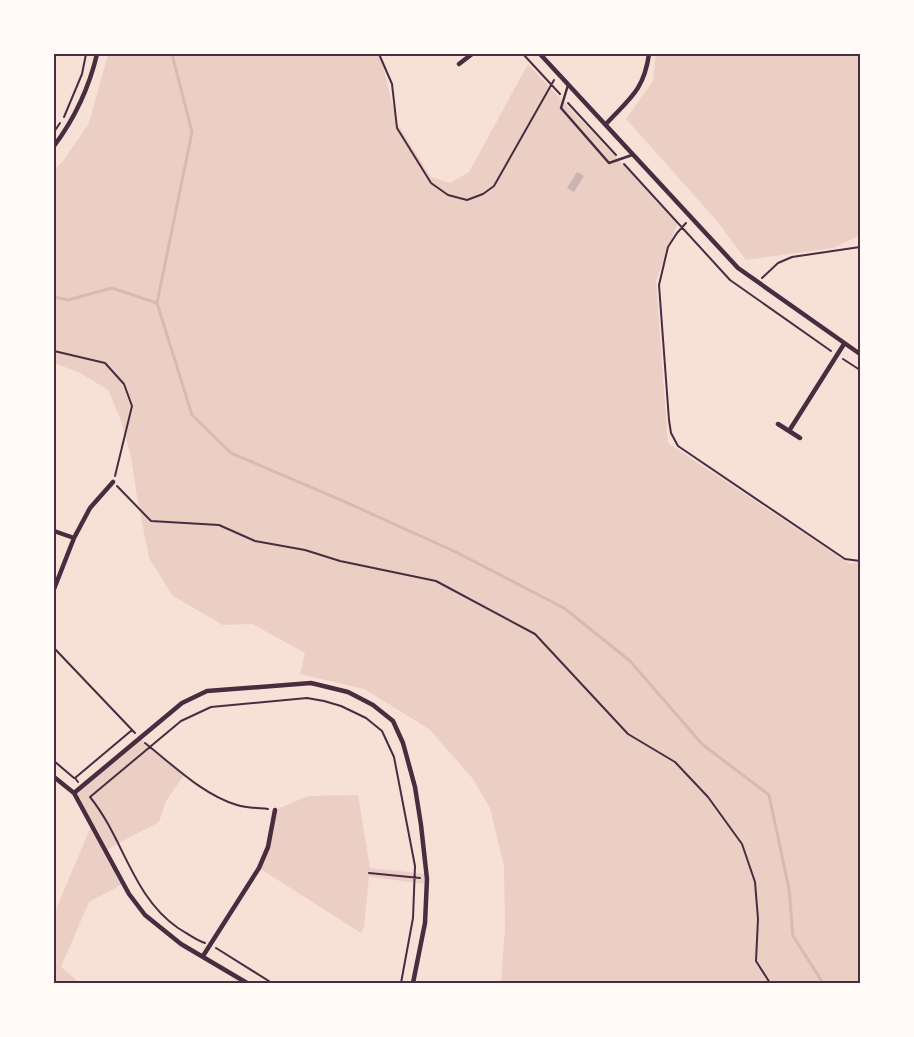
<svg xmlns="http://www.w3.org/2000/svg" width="914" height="1037" viewBox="0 0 914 1037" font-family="'Alegreya Sans',sans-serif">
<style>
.green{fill:#ebcfc5}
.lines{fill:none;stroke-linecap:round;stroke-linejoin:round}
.stream{stroke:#dcb8b0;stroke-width:3}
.building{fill:#ccb4b1}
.path{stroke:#4a2c40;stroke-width:2}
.service{stroke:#4a2c40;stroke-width:2.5}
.minor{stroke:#4a2c40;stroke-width:4.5}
.neatline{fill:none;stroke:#4a2c40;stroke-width:2}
</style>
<rect width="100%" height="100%" fill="#f7e1d7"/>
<path class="green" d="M 108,54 L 380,54 L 397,123 L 431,177 L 450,183 L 469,172 L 528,64 L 678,223 L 656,280 L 668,443 L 850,564 L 860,562 L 860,983 L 501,983 L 505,927 L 504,866 L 490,808 L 473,779 L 429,729 L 364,689 L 300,674 L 305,653 L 252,624 L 223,625 L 173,596 L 149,558 L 137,497 L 131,456 L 120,418 L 108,390 L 80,373 L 54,363 L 54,170 L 63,161 L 89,123 Z
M 656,54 L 860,54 L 860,235 L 833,248 L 746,260 L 717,221 L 626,119 L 653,81 Z
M 141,739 L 184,775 L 166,801 L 159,822 L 106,850 L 123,884 L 89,902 L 61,967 L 80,983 L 54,983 L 54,914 L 92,824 L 74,793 Z
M 358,795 L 370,868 L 427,874 L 427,884 L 369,877 L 364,927 L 361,933 L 259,868 L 268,847 L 275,810 L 308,796 Z"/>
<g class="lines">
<path class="stream" d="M 172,54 L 192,132 L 157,303 L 192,415 L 231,453 L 341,500 L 458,553 L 564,608 L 630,661 L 702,744 L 769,795 L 789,889 L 793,936 L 823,983
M 54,297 L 68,300 L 112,288 L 157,303"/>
</g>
<path class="building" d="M 577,172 L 584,176 L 574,192 L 567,188 Z"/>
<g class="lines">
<path class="path" d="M 379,54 L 392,84 L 397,128 L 431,183 L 448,195 L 467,200 L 483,194 L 494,186 L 554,80
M 523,54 L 560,94
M 568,103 L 616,155
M 64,117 L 82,74 L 86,54
M 54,132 L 60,123
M 624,164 L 730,280 L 831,351
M 686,223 L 677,233 L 668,247 L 659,285 L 669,420 L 671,433 L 678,446 L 845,559 L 860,561
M 762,278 L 778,263 L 792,257 L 860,247
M 54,351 L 105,363 L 124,384 L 132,406 L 115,476
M 843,359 L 860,370
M 117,486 L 151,521 L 219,525 L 255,541 L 305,550 L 340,561 L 436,581 L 535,634 L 628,734 L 675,762 L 708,797 L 742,844 L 755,882 L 758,919 L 756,961 L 770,983
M 54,648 L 135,733
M 145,743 C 173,765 203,795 237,805 C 247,808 258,808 268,809
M 54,761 L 74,778
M 78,782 L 75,778 L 132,730
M 369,873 L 420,878
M 205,943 C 195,940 187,933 178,928 C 132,896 124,839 90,797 L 181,721 L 211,707 L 307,698 L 324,701 L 341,706 L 366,718 L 382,731 L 394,757 L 415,866 L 413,918 L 401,983
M 216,948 L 272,983"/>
<path class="service" d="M 568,85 L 561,108 L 609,163 L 632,155"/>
<path class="minor" d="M 540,54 L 738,268 L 860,354
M 459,64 L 472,54
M 606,124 C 630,98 644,90 649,54
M 54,146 C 75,118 89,88 97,54
M 778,424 L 800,438
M 789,431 L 844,344
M 54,531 L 74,538
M 54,589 L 74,538 L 90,508 L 113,482
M 54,777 L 74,793 L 129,894 L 145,915 L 181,944 L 247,983
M 74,793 L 182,703 L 207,691 L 311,683 L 348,692 L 373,705 L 393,721 L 403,743 L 415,787 L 421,825 L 427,879 L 425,923 L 413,983
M 203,956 L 259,868 L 268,847 L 275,810"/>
</g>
<rect width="914" height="1037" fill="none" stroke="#fffaf5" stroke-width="110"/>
<rect x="55" y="55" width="804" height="927" class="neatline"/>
</svg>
